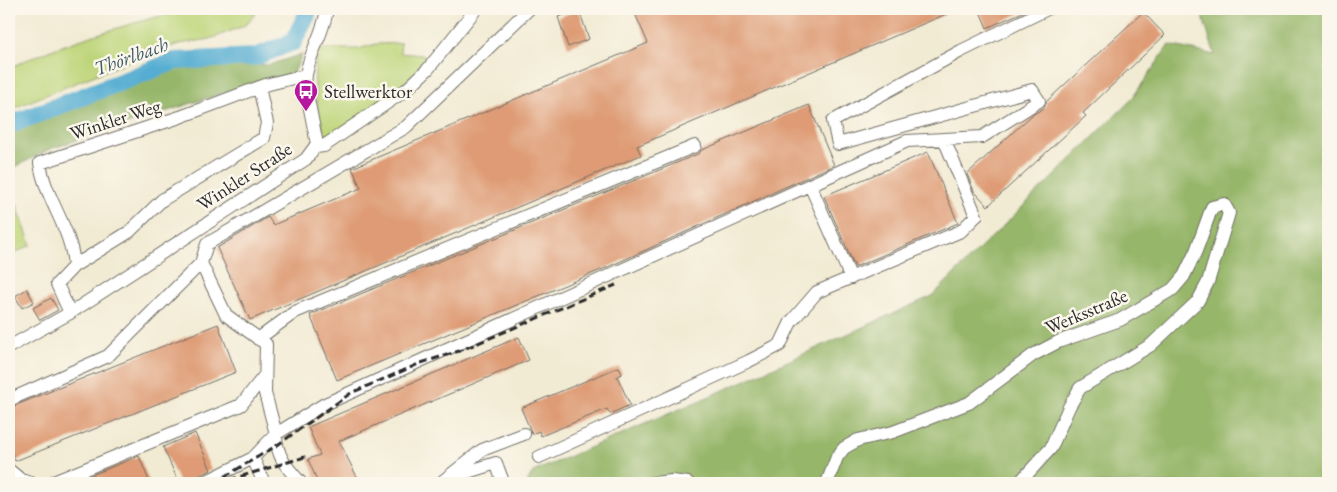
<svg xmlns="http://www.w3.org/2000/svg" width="1337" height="492" viewBox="0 0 1337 492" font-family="'EB Garamond',serif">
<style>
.green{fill:#bed579;stroke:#748052}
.forest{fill:#96b669;stroke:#60704a}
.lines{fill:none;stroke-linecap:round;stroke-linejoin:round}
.river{stroke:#55add2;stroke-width:18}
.building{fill:#de9b74}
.minor-casing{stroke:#716e66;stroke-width:14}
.minor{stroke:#fff;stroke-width:12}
.rail{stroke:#2b2b2b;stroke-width:3;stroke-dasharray:8 4;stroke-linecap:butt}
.labels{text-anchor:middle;stroke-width:5;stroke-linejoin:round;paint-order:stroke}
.poi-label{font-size:19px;fill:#2b2b2b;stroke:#fbf7ec;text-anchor:start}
.street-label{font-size:19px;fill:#2b2b2b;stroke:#fbf7ec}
.water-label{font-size:20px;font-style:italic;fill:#3a5865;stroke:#fbf7ec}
</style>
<rect width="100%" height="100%" fill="#fbf7ec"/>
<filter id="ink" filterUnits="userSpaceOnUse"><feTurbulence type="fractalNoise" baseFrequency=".02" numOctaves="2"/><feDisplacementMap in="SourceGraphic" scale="10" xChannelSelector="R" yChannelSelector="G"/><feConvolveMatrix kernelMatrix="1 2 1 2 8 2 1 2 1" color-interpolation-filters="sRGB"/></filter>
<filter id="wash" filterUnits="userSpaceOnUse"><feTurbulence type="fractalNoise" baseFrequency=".0096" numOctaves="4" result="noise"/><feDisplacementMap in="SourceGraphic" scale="20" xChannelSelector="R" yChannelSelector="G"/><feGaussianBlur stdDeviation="1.12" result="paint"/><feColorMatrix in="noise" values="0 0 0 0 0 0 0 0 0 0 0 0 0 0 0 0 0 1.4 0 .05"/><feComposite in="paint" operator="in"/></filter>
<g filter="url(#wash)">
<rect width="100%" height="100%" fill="#f2ebd4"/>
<path class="green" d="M 187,9 L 260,9 L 244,26 L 210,39 L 179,44 L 137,58 L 9,110 L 9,68 C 66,41 126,25 187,9 Z
M 401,43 L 400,53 L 434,56 L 384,101 L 324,139 C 318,109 310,79 318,49 L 358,49 L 376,44 Z
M 9,183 L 31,245 L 9,256 Z"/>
<path class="forest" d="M 1200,9 L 1328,9 L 1328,483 L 527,483 L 533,472 L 717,393 L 932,296 L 1131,100 L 1169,45 L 1215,55 Z
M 302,54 L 293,75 L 266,79 L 50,149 L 9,170 L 9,129 L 165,70 L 219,62 L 269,65 Z"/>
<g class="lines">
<path class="river" d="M 9,125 L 175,61 L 255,57 L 293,42 L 307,15 L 308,9"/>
</g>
<g id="blocks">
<path class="building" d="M 633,9 L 958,9 L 637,146 L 641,155 L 250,320 L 217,248 L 268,217 L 273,225 L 361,188 L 352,168 L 648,43 Z
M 979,9 L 1029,9 L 987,28 Z
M 579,10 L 589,39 L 568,47 L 558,17 Z
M 1143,12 L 1165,35 L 1083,113 L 1086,116 L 988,206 L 974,191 L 967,174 L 1032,115 L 1044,108 L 1047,101 Z
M 809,105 L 834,165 L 608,267 L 337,380 L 310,315 L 698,154 L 702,150 Z
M 928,152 L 958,223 L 855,267 L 824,196 Z
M 27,289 L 34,302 L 22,308 L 15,296 Z
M 51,298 L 58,310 L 40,320 L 33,308 Z
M 218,324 L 236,372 L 15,461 L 9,445 L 9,408 Z
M 519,337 L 529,360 L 339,441 L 360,483 L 318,483 L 308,459 L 320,455 L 308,427 Z
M 619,367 L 622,374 L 617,376 L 630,405 L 610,414 L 607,409 L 541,436 L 539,431 L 532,434 L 521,408 Z
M 195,433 L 211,470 L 184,483 L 179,483 L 163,447 Z
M 139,456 L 150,483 L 72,483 Z"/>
</g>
</g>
<g filter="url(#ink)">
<use href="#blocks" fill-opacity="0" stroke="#716e66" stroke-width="1"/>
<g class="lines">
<g class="minor-casing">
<path id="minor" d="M 529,9 L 406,127 L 207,244 L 201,263 L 226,315 L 266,344 L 265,393 L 276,434 L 323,405 L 907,141 L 982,137 L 1039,101 L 1032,90 L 838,144 L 833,121 L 961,51 L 1047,9
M 316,147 L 324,146 L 406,90 L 428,69 L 476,9
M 810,185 L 851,278
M 74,266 C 72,229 45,199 40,163 L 180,117 L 265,85 L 305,75
M 70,313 L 57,284 L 74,266 L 129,232 L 162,200 L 264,138 L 267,123 L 259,87
M 258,339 L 295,312 L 695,146
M 9,347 L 70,313 L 306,159 L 317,144 L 305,84 C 306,57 324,35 327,9
M 9,400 L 108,356 L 201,263
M 276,434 C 276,456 287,468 301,483
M 539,457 L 749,361 L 780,345 L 791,322 L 817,292 L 961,231 L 976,216 L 944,139
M 253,458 L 264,483
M 9,470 L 21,480 L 31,483
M 458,475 L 496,463 L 502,479 L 498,483
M 443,481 L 482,450 L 524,434
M 51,483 L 241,405 L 265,375
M 203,483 L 253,458 L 276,434
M 653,483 L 672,481 L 688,483
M 827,483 L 837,457 L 844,448 L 858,440 L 893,432 L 969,403 L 1033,355 L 1058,342 L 1120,320 L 1173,289 L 1184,276 L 1196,251 L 1212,207 L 1224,204 L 1229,213 L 1208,282 L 1198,301 L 1151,345 L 1080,388 L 1069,407 L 1051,448 L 1019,483"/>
</g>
<use href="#minor" class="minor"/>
<path class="rail" d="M 229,480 L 308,456
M 214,483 L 276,446 L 351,393 L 421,363 L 459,351 L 616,285"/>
</g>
</g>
<defs>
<g id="bus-pin" transform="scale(1.25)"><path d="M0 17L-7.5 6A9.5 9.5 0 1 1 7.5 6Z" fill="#b5179e" stroke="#fbf7ec"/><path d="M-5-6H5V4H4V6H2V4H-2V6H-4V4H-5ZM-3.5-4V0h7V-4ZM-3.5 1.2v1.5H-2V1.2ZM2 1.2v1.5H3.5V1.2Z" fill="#fff"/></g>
</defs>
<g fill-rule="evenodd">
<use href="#bus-pin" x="306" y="91"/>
</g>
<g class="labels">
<g class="poi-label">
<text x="324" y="98">Stellwerktor</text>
</g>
<g class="street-label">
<text transform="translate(115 119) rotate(-18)" y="7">Winkler Weg</text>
<text transform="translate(244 176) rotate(-33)" y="7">Winkler Straße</text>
<text transform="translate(1086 311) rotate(-23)" y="7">Werksstraße</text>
</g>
<g class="water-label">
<text transform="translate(131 56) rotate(-20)" y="7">Thörlbach</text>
</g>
</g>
<rect width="1337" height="492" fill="none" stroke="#fbf7ec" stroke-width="30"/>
</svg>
